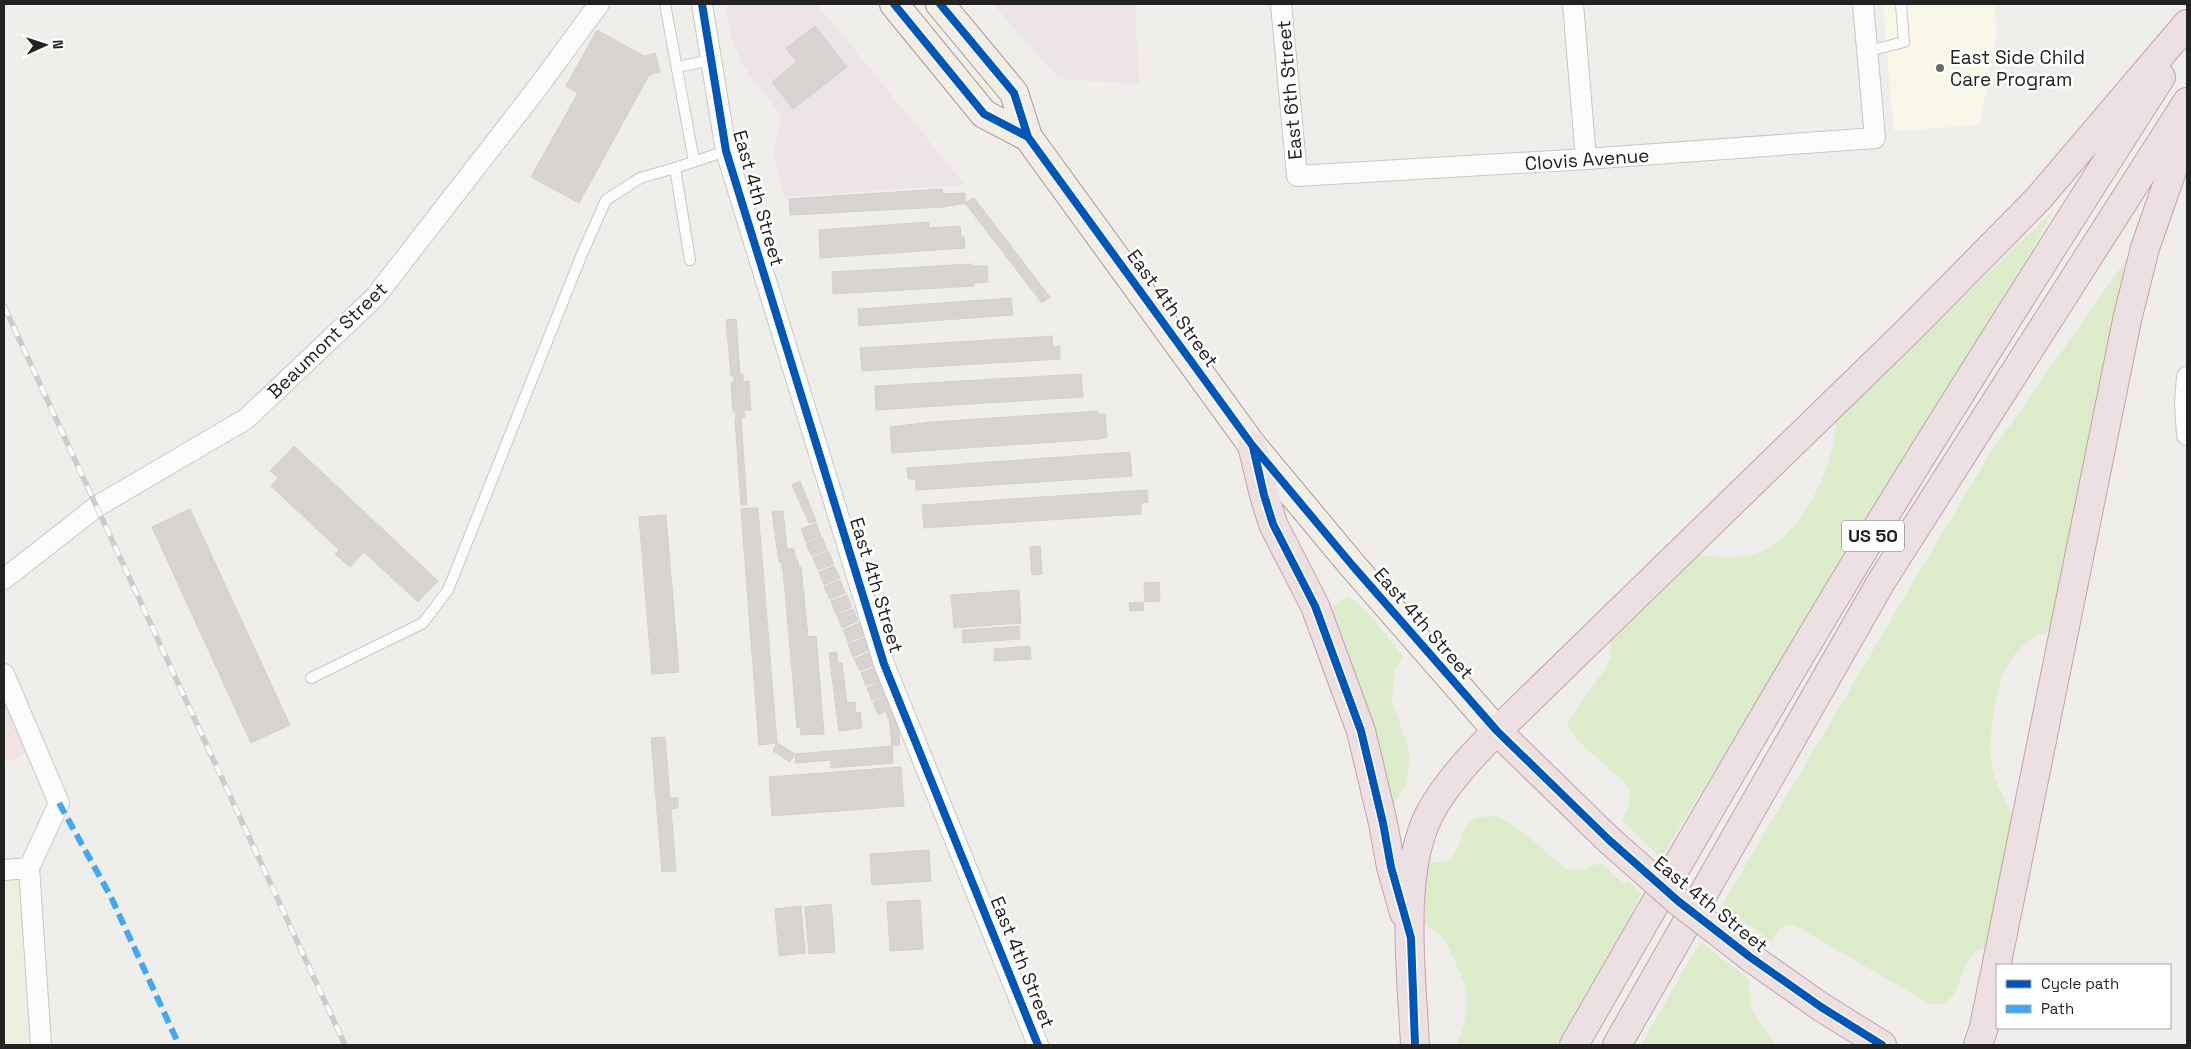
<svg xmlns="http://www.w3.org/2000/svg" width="2191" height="1049" viewBox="0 0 2191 1049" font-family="'Space Grotesk',sans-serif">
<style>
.commercial{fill:#f1e3e1}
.industrial{fill:#ede4e9}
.education{fill:#f8f7e8}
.farmland{fill:#efefdf}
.grass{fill:#ddeccb}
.building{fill:#d7d4d2;stroke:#d3d0cc}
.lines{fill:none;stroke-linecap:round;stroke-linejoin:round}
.lane-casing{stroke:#c9c8c7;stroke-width:12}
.street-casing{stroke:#c9c8c7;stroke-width:22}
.primary-casing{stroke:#a79c86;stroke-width:30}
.highway-casing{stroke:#c5a2ac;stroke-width:30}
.lane{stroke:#fdfcfc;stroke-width:10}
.street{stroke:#fdfcfc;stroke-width:20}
.primary{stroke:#f3ede7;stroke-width:28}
.highway{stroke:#ece0e2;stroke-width:28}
.rail-casing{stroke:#ccc;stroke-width:5.5}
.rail{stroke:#fff;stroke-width:4;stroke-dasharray:11;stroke-linecap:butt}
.highway-bridge-casing{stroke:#c5a2ac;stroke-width:30;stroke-linecap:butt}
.highway-bridge{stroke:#ece0e2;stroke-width:28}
.quiet{stroke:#3fa9f5;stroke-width:6;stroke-dasharray:12 6;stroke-linecap:butt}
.cycleway-casing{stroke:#fff;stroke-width:11}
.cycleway{stroke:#0057b8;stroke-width:8}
.poi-dot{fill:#6a6968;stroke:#fff;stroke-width:2}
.labels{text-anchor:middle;stroke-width:5;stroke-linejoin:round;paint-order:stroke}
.shield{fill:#fff;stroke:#646464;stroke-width:1}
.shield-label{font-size:18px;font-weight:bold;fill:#222}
.poi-label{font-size:19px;fill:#222;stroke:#fff;text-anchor:start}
.street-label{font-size:19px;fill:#222;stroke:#fff}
</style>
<rect width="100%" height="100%" fill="#f0eeeb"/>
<path class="commercial" d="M 4,674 L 36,749 L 4,763 Z"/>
<path class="industrial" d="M 731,4 L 817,4 L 965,185 L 784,197 L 774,155 L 776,135 L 782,117 L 743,66 L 731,37 L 726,8 Z
M 993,4 L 1135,4 L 1139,84 L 1059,79 Z"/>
<path class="education" d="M 1883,4 L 1995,4 L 1996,36 L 1980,125 L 1894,131 Z"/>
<path class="farmland" d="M 29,868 L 41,1045 L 4,1045 L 4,870 Z"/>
<path class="grass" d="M 2054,210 L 2034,246 L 1661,858 L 1622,821 C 1629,806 1634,797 1625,783 L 1576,739 L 1568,727 L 1569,720 L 1605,669 L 1611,656 L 1610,642 L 1698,555 C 1717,557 1736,559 1755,554 C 1800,541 1836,464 1836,420 Z
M 2135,247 L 2051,631 C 2007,642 1997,685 1992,725 C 1991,736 1989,748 1991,760 C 1993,781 2006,801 2016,820 L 1991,946 C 1985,947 1978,949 1973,954 C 1957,970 1963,1008 1930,1004 L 1794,925 C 1781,922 1778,932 1772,942 L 1722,905 L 1987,458 Z
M 1349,596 L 1374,620 L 1403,656 L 1394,672 L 1392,700 L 1410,755 L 1406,783 L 1392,808 L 1326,611 Z
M 1494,816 C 1522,825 1542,851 1565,868 C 1578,874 1587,867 1600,863 L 1625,884 L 1628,881 L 1641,893 L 1629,918 L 1556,1045 L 1456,1045 C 1477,997 1465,985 1445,940 L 1440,934 L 1424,924 L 1427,863 L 1450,861 C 1469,838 1453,817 1494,816 Z
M 1700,942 L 1750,980 C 1744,1008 1761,1024 1776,1045 L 1641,1045 Z"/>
<path class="building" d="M 815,26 L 847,67 L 793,109 L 772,82 L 797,62 L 786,48 Z
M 597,30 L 644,56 L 655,53 L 660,72 L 649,75 L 579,203 L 531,177 L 578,93 L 566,86 Z
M 942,189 L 943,194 L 965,193 L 965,203 L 943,207 L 790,215 L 789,199 Z
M 974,198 L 1050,297 L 1042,303 L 965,203 Z
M 929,222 L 929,228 L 960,226 L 961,237 L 964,237 L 965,248 L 820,258 L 819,230 Z
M 972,264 L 973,266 L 987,266 L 988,282 L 974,283 L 974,286 L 833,294 L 832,272 Z
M 1011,298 L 1013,315 L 859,326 L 858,309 Z
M 736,319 L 740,375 L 743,374 L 743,382 L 749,381 L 751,410 L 744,410 L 745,417 L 741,418 L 747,504 L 741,505 L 735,419 L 736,418 L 736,411 L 733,411 L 731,382 L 734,382 L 734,376 L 731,376 L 726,320 Z
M 1052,336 L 1053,347 L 1060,346 L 1060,359 L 862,371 L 860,348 Z
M 1081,374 L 1083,397 L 876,410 L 875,386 Z
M 1098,411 L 1098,414 L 1105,414 L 1107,437 L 1100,439 L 892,453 L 890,427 L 932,422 Z
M 294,446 L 438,581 L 418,602 L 364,552 L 350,567 L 335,554 L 339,550 L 271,486 L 278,478 L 270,471 Z
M 1130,452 L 1132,476 L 916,490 L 916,479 L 908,479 L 907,468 Z
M 800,481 L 816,521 L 809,523 L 792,485 Z
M 1147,490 L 1148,502 L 1141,503 L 1141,514 L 924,528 L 922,505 Z
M 758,508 L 777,743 L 759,745 L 741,509 Z
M 190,509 L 290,725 L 251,743 L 152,527 Z
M 783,511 L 787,549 L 794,549 L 796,560 L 798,560 L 799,567 L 801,567 L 808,637 L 816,636 L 824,734 L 801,735 L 800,727 L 797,728 L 783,569 L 782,569 L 781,562 L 779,562 L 772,512 Z
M 666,515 L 679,672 L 652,674 L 639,517 Z
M 816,523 L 821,536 L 806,542 L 801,529 Z
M 822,537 L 827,550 L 812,556 L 806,544 Z
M 1040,546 L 1042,574 L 1032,575 L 1030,547 Z
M 828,551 L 834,564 L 818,570 L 813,558 Z
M 834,566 L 840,578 L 824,585 L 819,572 Z
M 840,580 L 845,593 L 830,599 L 824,587 Z
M 1159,582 L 1160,601 L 1145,602 L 1144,583 Z
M 1019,590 L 1021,623 L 954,628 L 951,595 Z
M 847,595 L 852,607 L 836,614 L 831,601 Z
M 1143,602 L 1144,610 L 1130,611 L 1129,603 Z
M 853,609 L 858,621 L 842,628 L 837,615 Z
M 859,623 L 864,636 L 848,642 L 843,630 Z
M 1019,626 L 1020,639 L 963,643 L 962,630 Z
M 864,638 L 869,650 L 853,657 L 848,644 Z
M 1030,646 L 1031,659 L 994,661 L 994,649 Z
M 837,652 L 838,663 L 842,663 L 847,703 L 855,702 L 856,713 L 860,712 L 862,728 L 839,731 L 829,653 Z
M 870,652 L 875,665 L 860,671 L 854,659 Z
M 876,667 L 881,680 L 866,686 L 861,673 Z
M 882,681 L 888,694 L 872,700 L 867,688 Z
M 888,695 L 897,714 L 888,718 L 886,711 L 878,715 L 873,702 Z
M 897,717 L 900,745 L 892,746 L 889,718 Z
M 665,737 L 670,798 L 678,798 L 678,808 L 671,809 L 676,871 L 662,872 L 651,738 Z
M 777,743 L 795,754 L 790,762 L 773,751 Z
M 892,746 L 893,763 L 831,768 L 831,760 L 796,763 L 795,754 Z
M 901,767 L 904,806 L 772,816 L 769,777 Z
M 929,850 L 931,881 L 872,885 L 870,854 Z
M 920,900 L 923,949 L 890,951 L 887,902 Z
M 831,904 L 835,952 L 809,954 L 805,907 Z
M 801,906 L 805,953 L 779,956 L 775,909 Z"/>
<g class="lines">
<g class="lane-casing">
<path id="lane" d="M 665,4 L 694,161
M 1868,51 L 1904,42 L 1901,4
M 678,67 L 711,60
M 690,260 L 675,168 L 726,151
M 311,678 L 423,623 L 448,590 L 582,254 L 606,200 L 640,178 L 675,168"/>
</g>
<g class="street-casing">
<path id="street" d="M 702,4 L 726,151 L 884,664 L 1038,1045
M 1281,4 L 1297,176 L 1586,159 L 1875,138 L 1863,4
M 1573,4 L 1586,159
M 2187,377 L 2185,403 L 2187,435
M 4,579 L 96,507 L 246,419 L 375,297 L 535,91 L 599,4
M 4,674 L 59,803 L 29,868 L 41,1045
M 4,870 L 29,868"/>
</g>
<g class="primary-casing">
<path id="primary" d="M 894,4 L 984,114 L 1028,137
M 940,4 L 1014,93 L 1028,137 L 1252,445 L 1352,565 L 1497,731"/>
</g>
<g class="highway-casing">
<path id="highway" d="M 1252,445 L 1264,495 L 1273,524 L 1315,606 L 1361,731 L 1383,823 L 1391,867 L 1404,913
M 1497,731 L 1609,840
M 1750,957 L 1821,1007 L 1882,1045
M 1415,1045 C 1412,978 1398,874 1430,813 C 1447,782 1472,755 1497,731 L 1912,327 L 2038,199 L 2187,24
M 1574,1045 C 1666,884 1759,723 1855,564 C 1955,400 2058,238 2161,77
M 1617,1045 L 1881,582 L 2187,102
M 1978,1045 L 1984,1027 L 2127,320 L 2145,248 L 2187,128"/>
</g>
<use href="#lane" class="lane"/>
<use href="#street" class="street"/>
<use href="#primary" class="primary"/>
<use href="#highway" class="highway"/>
<g class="rail-casing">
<path id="rail" d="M 4,306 L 345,1045"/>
</g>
<use href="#rail" class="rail"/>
<g class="highway-bridge-casing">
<path id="highway-bridge" d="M 1609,840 L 1678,901 L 1750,957"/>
</g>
<use href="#highway-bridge" class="highway-bridge"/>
<path class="quiet" d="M 59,803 L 111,897 L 179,1045"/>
<g class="cycleway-casing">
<path id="cycleway" d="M 702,4 L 726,151 L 884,664 L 1038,1045
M 894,4 L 984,114 L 1028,137
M 940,4 L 1014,93 L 1028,137 L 1252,445 L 1352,565 L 1497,731 L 1609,840 L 1678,901 L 1750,957 L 1821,1007 L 1882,1045
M 1253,447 L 1264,495 L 1273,524 L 1315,606 L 1361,731 L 1383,823 L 1391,867 L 1411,938 L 1415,1045"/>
</g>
<use href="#cycleway" class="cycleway"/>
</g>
<circle class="poi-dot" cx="1940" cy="68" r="5"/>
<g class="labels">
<rect class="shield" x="1842" y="520.5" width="62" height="31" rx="4"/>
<g class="shield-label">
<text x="1873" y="542">US 50</text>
</g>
<g class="poi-label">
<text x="1950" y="64">East Side Child<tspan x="1950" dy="22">Care Program</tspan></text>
</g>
<g class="street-label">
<text transform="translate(1289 90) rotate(-95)" y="7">East 6th Street</text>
<text transform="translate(1587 159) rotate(-4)" y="7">Clovis Avenue</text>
<text transform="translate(759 198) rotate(74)" y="7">East 4th Street</text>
<text transform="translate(1173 308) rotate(54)" y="7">East 4th Street</text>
<text transform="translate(327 340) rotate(-44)" y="7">Beaumont Street</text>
<text transform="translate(877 585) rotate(73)" y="7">East 4th Street</text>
<text transform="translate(1424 623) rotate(49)" y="7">East 4th Street</text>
<text transform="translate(1711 904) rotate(39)" y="7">East 4th Street</text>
<text transform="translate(1023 962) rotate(68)" y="7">East 4th Street</text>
</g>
</g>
<rect width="2191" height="1049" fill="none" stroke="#222222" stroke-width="10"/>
<rect x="1996" y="964" width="175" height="65" fill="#ffffff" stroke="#a7a7a7"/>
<rect x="2006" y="980" width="25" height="8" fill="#0057b8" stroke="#a7a7a7"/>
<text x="2041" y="989" font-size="15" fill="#222222">Cycle path</text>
<rect x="2006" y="1005" width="25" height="8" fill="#3fa9f5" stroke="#a7a7a7"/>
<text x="2041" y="1014" font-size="15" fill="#222222">Path</text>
<g transform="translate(45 45) rotate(87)" stroke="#ffffff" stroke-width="4" paint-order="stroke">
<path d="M0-4L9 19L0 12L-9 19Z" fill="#222222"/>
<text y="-8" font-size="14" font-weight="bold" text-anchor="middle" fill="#222222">N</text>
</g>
</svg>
